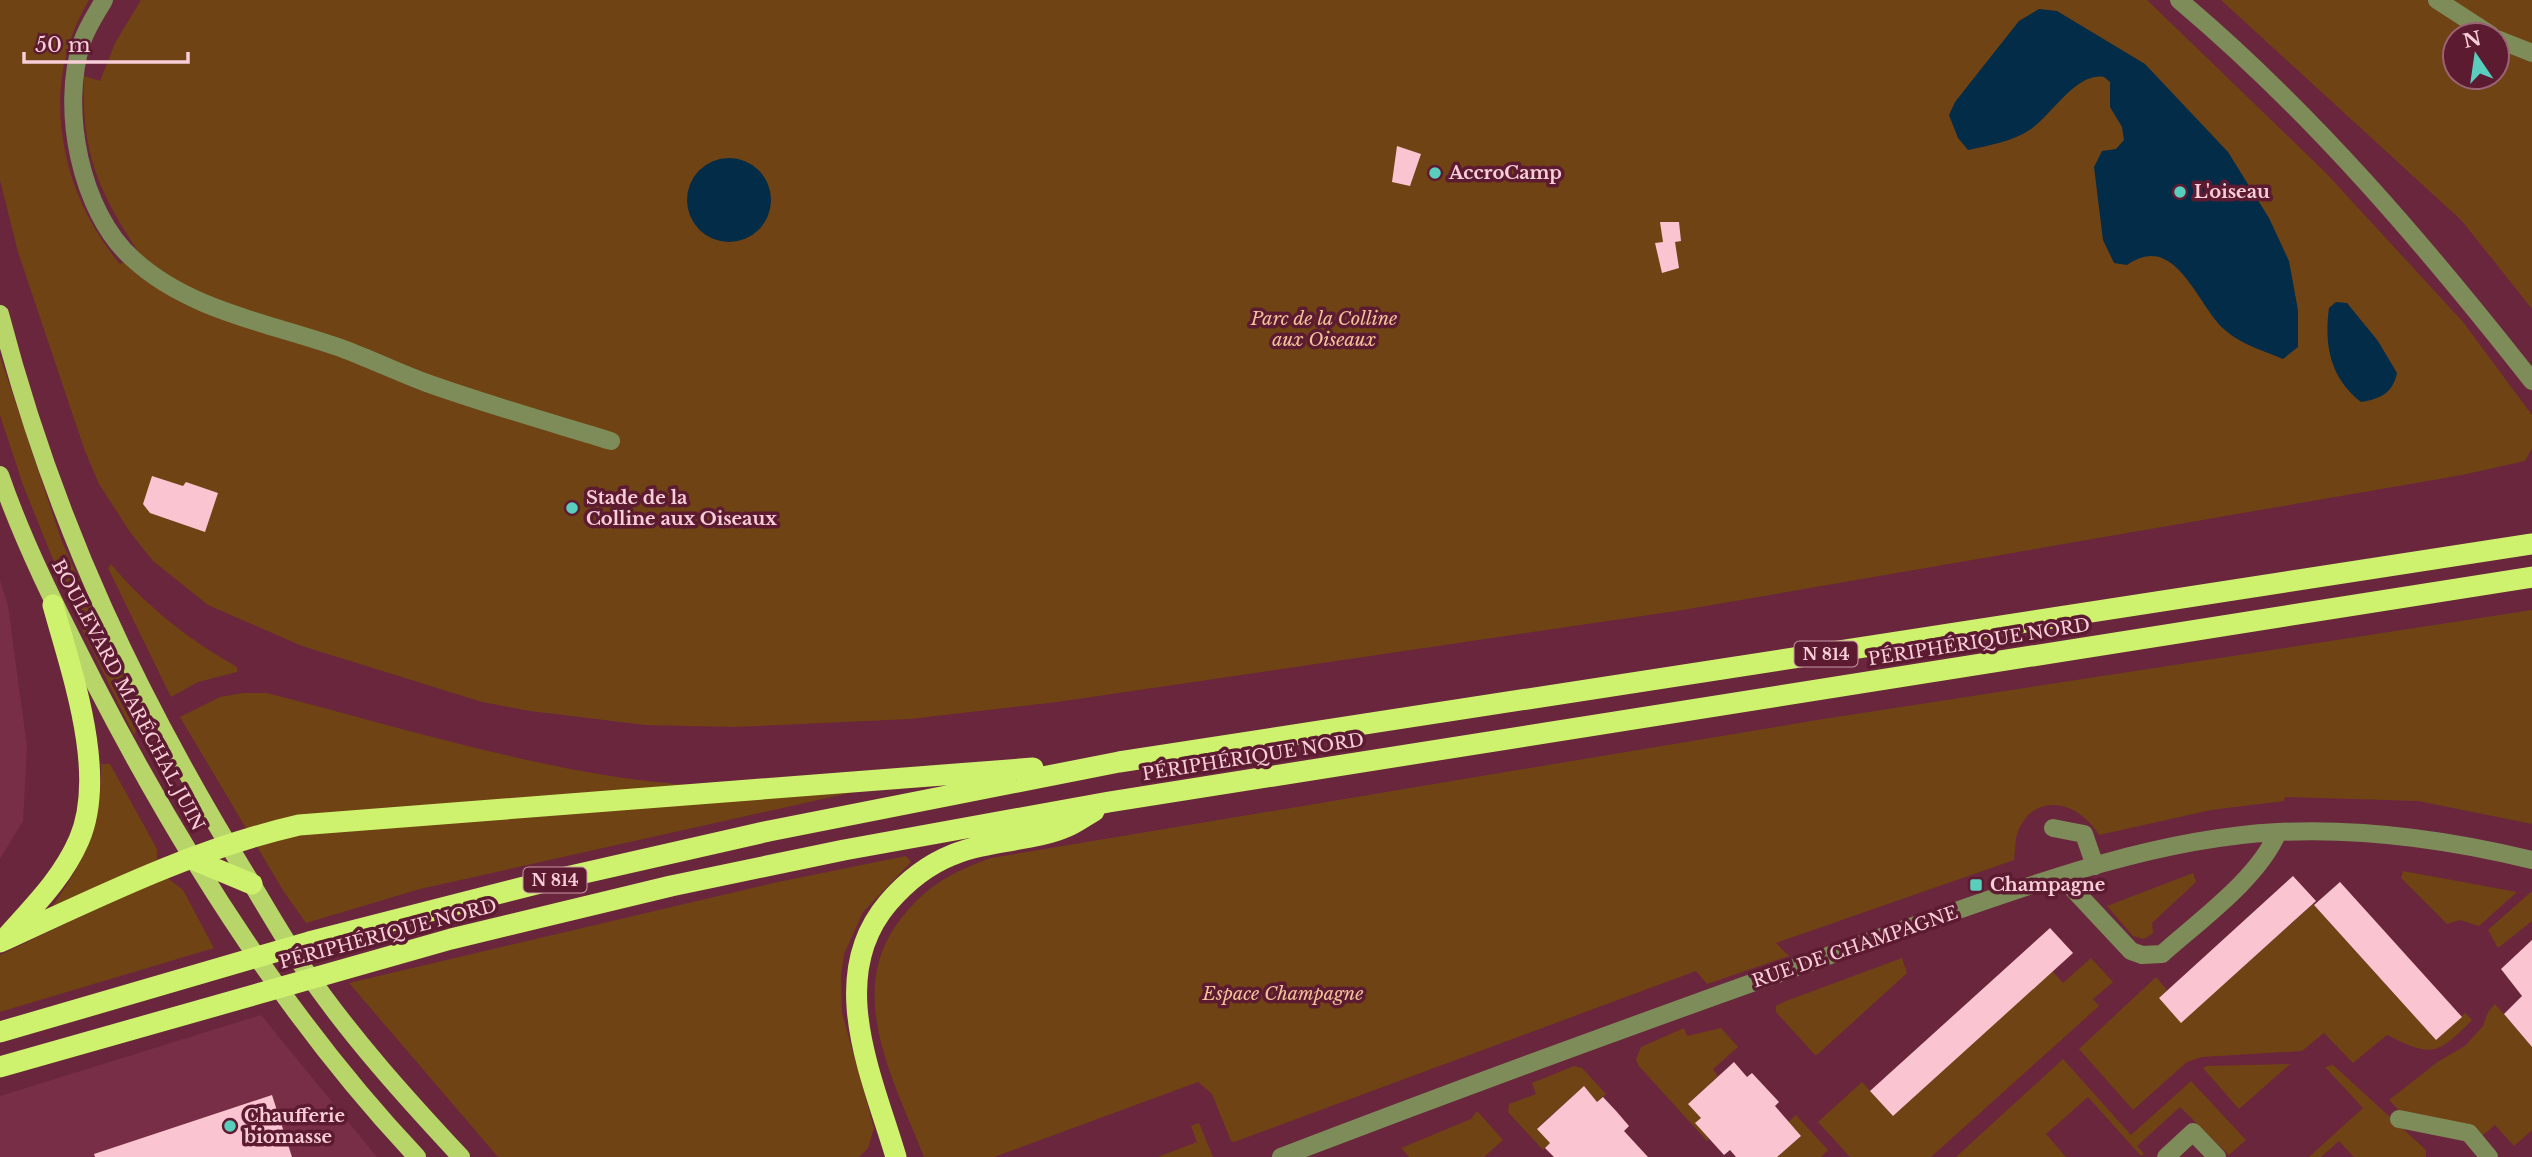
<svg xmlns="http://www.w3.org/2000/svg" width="2532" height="1157" viewBox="0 0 2532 1157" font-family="'Libre Baskerville',serif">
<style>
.built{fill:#792e47}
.green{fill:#704315}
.water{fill:#022c47}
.building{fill:#fbc4d1}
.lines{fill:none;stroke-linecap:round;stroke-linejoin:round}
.minor{stroke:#7d8c59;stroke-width:18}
.major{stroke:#b7d569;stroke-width:18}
.highway{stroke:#cef26d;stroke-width:21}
.poi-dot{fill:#5acebd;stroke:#5d1b32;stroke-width:2.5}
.labels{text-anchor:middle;stroke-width:7;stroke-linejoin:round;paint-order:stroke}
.shield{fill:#5d1b32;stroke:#ca98a6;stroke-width:2}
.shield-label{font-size:16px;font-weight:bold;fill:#f8ced8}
.poi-label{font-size:18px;font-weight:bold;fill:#f8ced8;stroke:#5d1b32;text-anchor:start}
.park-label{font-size:18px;font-style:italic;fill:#f3c39a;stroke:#5d1b32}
.street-label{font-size:18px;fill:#f8ced8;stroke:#5d1b32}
</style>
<rect width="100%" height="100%" fill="#69263c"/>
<path class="built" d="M 0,580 L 8,606 L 27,747 L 23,821 L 0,859 Z
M 261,1015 L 377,1157 L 0,1157 L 0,1096 Z"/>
<path class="green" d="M 0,0 L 89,0 C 38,85 59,191 120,264 L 140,254 C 98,192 81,151 84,76 L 100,81 L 115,43 L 141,0 L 2147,0 L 2325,172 L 2463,322 L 2532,415 L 2532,448 L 2525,461 L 2462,475 L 1683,610 L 1057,702 L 910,719 L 734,727 L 645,725 L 530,711 L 482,702 L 302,646 L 208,605 L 153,561 L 130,532 L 99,484 L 85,451 L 18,252 L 0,180 Z
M 2221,0 L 2432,0 L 2482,35 L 2455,35 L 2455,77 L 2497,77 L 2497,43 L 2532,58 L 2532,309 L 2462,221 Z
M 2447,0 L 2532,0 L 2532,49 Z
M 0,356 L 62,542 L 142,717 L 134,735 L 77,619 L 23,485 L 0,415 Z
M 111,564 C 147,607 189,640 237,667 L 237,672 L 198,682 L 171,697 L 108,568 Z
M 2532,610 L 2532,824 L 2418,801 L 2285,797 L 2284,801 L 2211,810 L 2099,835 C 2077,798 2029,791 2016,838 C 2015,845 2015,853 2014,860 L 1776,943 L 1789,956 L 1707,984 L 1696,971 L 1234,1142 L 1231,1141 L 1212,1094 L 1198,1082 L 994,1157 L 924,1157 C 894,1080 842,990 903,916 C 929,884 953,872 991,858 L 1823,719 Z
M 243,693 L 267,693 C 379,722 491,756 604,775 C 686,788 771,791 854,792 L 420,889 L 306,923 L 284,892 L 180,717 L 220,697 Z
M 101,764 L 110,764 L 157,849 L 157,860 L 52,907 C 86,859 102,823 101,764 Z
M 906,856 L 911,862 L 863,912 L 844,954 L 841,977 L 842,1013 L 874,1128 L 868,1148 L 859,1157 L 498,1157 L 349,983 L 778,882 Z
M 2403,871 L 2517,892 L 2479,926 L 2460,920 L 2447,924 L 2401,878 Z
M 2193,873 L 2196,882 L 2152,923 L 2153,933 L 2144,939 L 2133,936 L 2107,906 Z
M 165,876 L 183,890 L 214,948 L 0,1012 L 0,955 Z
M 2532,891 L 2532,921 L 2498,948 L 2488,930 Z
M 2313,904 L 2436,1040 L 2465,1013 L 2472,1020 C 2437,1056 2431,1057 2387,1035 L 2353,1063 L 2324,1033 L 2302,1051 L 2202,1057 L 2187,1062 L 2133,1110 L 2079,1049 L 2156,977 L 2167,990 L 2159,998 L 2181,1022 Z
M 1902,958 L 1907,973 L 1818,1054 L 1815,1055 L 1776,1012 L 1776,1006 L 1786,1001 Z
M 2091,958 L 2113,982 L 2093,999 L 2099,1006 L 1931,1157 L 1850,1157 L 1818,1122 L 1862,1082 L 1893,1116 L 2052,971 L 2063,983 Z
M 2495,1004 L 2532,1047 L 2532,1130 L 2514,1146 L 2495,1125 L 2482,1136 L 2400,1111 L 2389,1100 L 2439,1061 L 2465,1046 L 2483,1026 L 2488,1012 Z
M 1684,1028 L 1687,1036 L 1721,1028 L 1738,1047 L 1713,1069 L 1718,1076 L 1688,1104 L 1701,1118 L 1696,1123 L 1709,1139 L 1707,1141 L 1638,1065 L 1636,1059 L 1641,1047 Z
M 2063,1059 L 2131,1135 L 2191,1081 L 2246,1140 L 2229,1155 L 2180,1107 L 2137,1146 L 2144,1154 L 2141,1156 L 2088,1097 L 2046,1134 L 2066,1157 L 1956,1157 Z
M 2290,1064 L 2239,1109 L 2203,1068 L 2207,1066 Z
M 2333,1065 L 2426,1150 L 2426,1157 L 2354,1157 L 2339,1141 L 2321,1157 L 2309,1157 L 2363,1108 L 2325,1067 Z
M 1574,1066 L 1582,1068 L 1606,1094 L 1597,1102 L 1583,1087 L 1537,1128 L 1550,1143 L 1543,1150 L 1508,1112 L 1509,1104 L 1536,1094 L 1532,1083 Z
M 1477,1111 L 1503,1140 L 1484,1157 L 1409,1157 L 1401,1148 L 1471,1119 Z
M 1796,1115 L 1828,1150 L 1821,1157 L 1777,1157 L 1801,1136 L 1788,1122 Z
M 1199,1123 L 1213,1157 L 1158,1157 L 1197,1142 L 1191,1126 Z"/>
<path class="water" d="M 2039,9 L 2057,11 L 2145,64 L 2228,152 L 2269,218 L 2289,261 L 2298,310 L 2298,347 L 2283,359 C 2264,351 2240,344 2225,330 C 2197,306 2176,230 2127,265 L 2114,263 L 2103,240 L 2094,167 L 2102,151 L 2116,149 L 2124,140 L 2122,127 L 2110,107 L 2110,82 L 2104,77 C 2076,72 2052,115 2031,129 C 2012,142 1990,145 1968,150 L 1958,138 L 1949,115 L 1955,102 L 2019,21 Z
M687 200a42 42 0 1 1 84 0a42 42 0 1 1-84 0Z
M 2336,302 L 2347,303 L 2378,341 L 2397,373 C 2393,393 2380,399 2361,402 C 2330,378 2324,345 2329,308 Z"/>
<path class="building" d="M 1397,146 L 1421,154 L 1410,186 L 1392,182 Z
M 1660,222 L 1679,222 L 1681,241 L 1675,242 L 1679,268 L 1662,273 L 1655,243 L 1663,242 Z
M 152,476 L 183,486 L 186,482 L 218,493 L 205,532 L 150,513 L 143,504 Z
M 2293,876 L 2316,901 L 2181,1023 L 2159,998 Z
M 2340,882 L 2462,1017 L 2436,1040 L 2314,905 Z
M 2050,928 L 2073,953 L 1893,1116 L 1870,1091 Z
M 2532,940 L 2532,1047 L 2504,1014 L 2522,996 L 2501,969 Z
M 1734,1062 L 1747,1077 L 1752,1073 L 1779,1102 L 1775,1106 L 1801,1136 L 1777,1157 L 1736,1157 L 1730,1150 L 1724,1155 L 1695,1123 L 1701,1118 L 1688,1104 Z
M 1584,1086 L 1597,1102 L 1603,1097 L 1617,1112 L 1629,1126 L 1624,1131 L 1648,1157 L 1554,1157 L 1545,1148 L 1550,1143 L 1537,1129 Z
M 272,1095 L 292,1157 L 95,1157 L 94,1154 Z"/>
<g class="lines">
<path class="minor" d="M 104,0 C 96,14 87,27 82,42 C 60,108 80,212 133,259 C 190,312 275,324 346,350 C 372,360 398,372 424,382 C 485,404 549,422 611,441
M 2179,0 C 2312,112 2425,245 2532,381
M 2437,0 L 2491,35
M 2497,39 L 2532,53
M 2053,828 L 2084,834 L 2095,866
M 2067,875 L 2074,890 L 2131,951 L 2142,955 L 2162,954 C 2200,920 2258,879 2278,832
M 2399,1119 L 2469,1133 L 2489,1157
M 1281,1157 C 1477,1082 1674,1010 1873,940 C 2001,896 2141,839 2278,832 C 2363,828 2450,840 2532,860
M 2166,1157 L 2193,1132 L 2217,1157"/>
<path class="major" d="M 0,314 C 55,525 138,699 252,884 C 269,913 286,942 305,970 C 351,1037 406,1098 461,1157
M 0,475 C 25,547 59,613 94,682 C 181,851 286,1018 417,1157"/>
<path class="highway" d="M 192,859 L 252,884
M 9,934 C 35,905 63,877 79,840 C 108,773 71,671 53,605
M 0,942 C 98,897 194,849 299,825 L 1033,768
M 0,1032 L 309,942 L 540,883 L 769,831 L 1119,762 L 2532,544
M 0,1067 L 451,939 L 671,886 L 844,850 L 1109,802 L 2532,577
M 896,1157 C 872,1076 825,977 888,903 C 906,882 927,865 952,855 C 987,840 1035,841 1066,827 C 1076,823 1085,816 1094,811"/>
</g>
<g class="poi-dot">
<circle cx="1435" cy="173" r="7"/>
<circle cx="2180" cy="192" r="7"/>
<circle cx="572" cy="508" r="7"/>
<rect x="1969" y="878" width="14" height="14" rx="3.5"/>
<circle cx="230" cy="1126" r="7"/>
</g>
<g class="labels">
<g class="shield">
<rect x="1794.5" y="641.5" width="63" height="25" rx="5"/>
<rect x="523.5" y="867.5" width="63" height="25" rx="5"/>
</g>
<g class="shield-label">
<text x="1826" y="660">N 814</text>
<text x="555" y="886">N 814</text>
</g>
<g class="poi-label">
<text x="1449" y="179">AccroCamp</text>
<text x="2194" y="198">L'oiseau</text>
<text x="586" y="504">Stade de la<tspan x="586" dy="21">Colline aux Oiseaux</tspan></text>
<text x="1990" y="891">Champagne</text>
<text x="244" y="1122">Chaufferie<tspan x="244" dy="21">biomasse</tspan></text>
</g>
<g class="park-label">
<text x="1324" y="325">Parc de la Colline<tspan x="1324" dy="21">aux Oiseaux</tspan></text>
<text x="1283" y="1000">Espace Champagne</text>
</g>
<g class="street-label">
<text transform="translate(1979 642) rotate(-9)" y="6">PÉRIPHÉRIQUE NORD</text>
<text transform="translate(128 695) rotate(62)" y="6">BOULEVARD MARÉCHAL JUIN</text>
<text transform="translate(1253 757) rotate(-9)" y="6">PÉRIPHÉRIQUE NORD</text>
<text transform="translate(388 934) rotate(-15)" y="6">PÉRIPHÉRIQUE NORD</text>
<text transform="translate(1855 947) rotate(-19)" y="6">RUE DE CHAMPAGNE</text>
</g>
</g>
<g transform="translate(2476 56) rotate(347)"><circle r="33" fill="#5d1b32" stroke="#9b6374" stroke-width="2"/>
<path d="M0-5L12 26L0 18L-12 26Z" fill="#5acebd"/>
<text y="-10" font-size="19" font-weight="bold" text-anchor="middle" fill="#f8ced8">N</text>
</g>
<path d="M24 52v10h164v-10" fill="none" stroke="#f8ced8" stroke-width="3.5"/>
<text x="35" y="52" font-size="21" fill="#f8ced8" stroke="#5d1b32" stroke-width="5" paint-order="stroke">50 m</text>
</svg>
